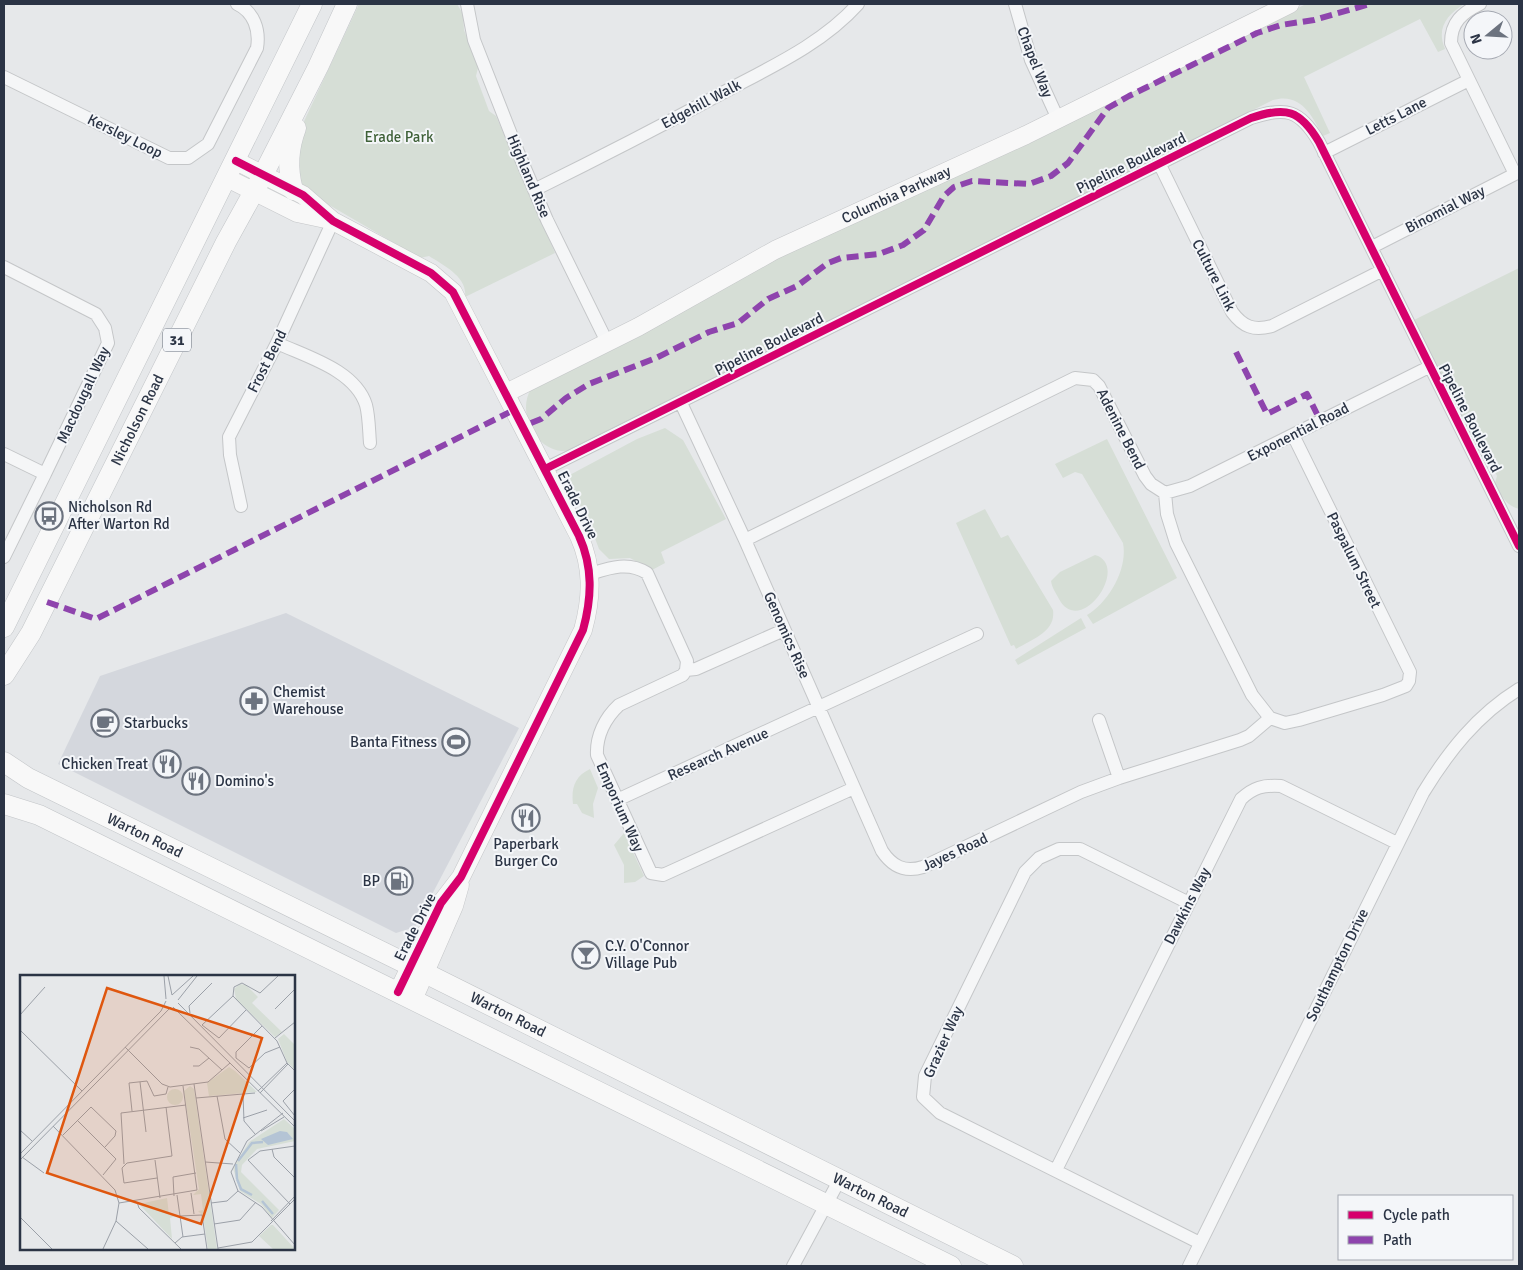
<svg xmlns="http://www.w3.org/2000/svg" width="1523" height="1270" viewBox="0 0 1523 1270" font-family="Signika,sans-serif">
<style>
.built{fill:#d4d7dd}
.green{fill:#d6ded6}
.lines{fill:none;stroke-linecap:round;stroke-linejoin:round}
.street-casing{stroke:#c4c6c8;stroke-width:14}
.secondary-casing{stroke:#c4c6c8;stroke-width:19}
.primary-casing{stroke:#c2c5c8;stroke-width:21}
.street{stroke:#f5f6f7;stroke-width:12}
.secondary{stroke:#f8f8f8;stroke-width:18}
.primary{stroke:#f8f8f8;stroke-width:20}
.quiet{stroke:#8e44ad;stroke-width:6;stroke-dasharray:12 6;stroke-linecap:butt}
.cycleway-casing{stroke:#f4f6f9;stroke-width:11}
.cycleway{stroke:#d6006c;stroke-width:8}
.labels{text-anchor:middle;stroke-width:4;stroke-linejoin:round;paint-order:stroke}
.shield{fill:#f4f6f9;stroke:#676e7b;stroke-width:1}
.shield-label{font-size:14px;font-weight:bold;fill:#2b3445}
.street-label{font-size:15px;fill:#2b3445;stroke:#f4f6f9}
.park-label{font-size:15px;fill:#3f6138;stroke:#f4f6f9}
.poi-label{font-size:15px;fill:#2b3445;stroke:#f4f6f9;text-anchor:start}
.inset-river{fill:none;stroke:#b4c4d5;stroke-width:2.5}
.inset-road{fill:none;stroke:#9ba0a8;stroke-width:1}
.view{fill:#df570f;fill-opacity:0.15;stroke:#df570f;stroke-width:2.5}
.inset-edge{fill:none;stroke:#2b3445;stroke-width:2.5}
</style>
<rect width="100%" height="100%" fill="#e6e8ea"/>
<path class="built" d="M 286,613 L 519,728 L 415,927 L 396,933 L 58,764 L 100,676 Z"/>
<path class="green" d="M 359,4 L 457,4 L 463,14 L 464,30 L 478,68 L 476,76 L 489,111 L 496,116 L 555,253 L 465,297 C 468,277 443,265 429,256 L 420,258 L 300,188 L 292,162 L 299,132 Z
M 1306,4 L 1464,4 C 1447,15 1436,28 1445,49 L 1438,52 L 1420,19 L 1304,77 L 1330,133 L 1323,136 C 1312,116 1301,92 1273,100 L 577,447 C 572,449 567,451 562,451 C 534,449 517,411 531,389 L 788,252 L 1126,94 Z
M 1519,268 L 1519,509 C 1505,505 1501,495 1495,483 L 1497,476 L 1472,425 L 1465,422 L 1414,320 Z
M 665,428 L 683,440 L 726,519 L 661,552 L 665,563 L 652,570 L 630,558 L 609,559 L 599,549 L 590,525 L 566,477 L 637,439 Z
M 1107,439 L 1177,578 L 1093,624 L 1087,615 C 1109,602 1128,569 1123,543 L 1082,474 L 1075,472 L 1063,478 L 1055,464 Z
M 985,509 L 1001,538 L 1008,535 L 1053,610 C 1056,632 1032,639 1016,649 L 1014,645 L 1011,646 L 956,523 Z
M 1095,555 C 1131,565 1081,639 1059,599 C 1056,593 1052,588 1051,581 L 1060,572 Z
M 1081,618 L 1086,628 L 1018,665 L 1015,660 Z
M 590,769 L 598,788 L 593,804 L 594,818 L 582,813 L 577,804 L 573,804 C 571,788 575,776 590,769 Z
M 624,833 L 644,876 L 635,882 L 624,883 L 624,865 L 614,845 Z"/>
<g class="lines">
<g class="street-casing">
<path id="street" d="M 467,4 L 474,40 L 518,152 L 547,220 L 607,342
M 1015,4 L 1031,60 L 1058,119
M 1480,4 C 1462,13 1451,22 1451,43 L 1515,174
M 4,77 L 169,158 L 188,158 L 208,144 L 257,48 C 260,30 254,12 237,4
M 1324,153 L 1469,80
M 1160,165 L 1232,312 C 1243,327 1254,331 1272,326 L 1383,270
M 534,190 C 599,158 663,125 726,91 C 773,66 823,43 858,4
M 1372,247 L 1519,172
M 4,267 L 96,314 L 105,328 L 108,343 L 45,474 L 4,454
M 277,343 C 307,357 355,370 366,405 C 369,416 369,431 370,443
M 681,403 L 745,540 L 882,851 C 892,866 904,873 923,867 L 1081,792 L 1119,778 L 1240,740 L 1249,736 L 1270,718
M 545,469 L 1251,118 C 1286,106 1300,110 1319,142 L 1519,546
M 1165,493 L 1167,514 L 1176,543 L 1252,695 L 1270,718 L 1285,723 L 1299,720 L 1383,695 L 1406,686 L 1409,681 L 1410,672 L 1293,435
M 1165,493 L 1190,486 L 1429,367
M 241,506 L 230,455 L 229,437 L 277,343 L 333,221
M 745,540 L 1075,378 L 1093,380 L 1099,386 L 1145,476 L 1151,484 L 1165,493
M 4,557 L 45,474
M 590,574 C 609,568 628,561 647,573 L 687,661 L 686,670 L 683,675 L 619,705 C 605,718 596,736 597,755 L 651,873 L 663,875 L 854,788
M 686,670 L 696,669 L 784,630
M 1099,720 L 1119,778
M 617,800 L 977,634
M 1189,903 L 1080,849 L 1059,849 L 1039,858 L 1025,872 L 925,1076 L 923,1097 L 940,1113 L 1200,1243
M 1056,1170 L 1241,799 C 1254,787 1263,785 1281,786 L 1397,843
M 793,1266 L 840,1179
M 1189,1266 L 1423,793 C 1448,752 1477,715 1519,689"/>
</g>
<g class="secondary-casing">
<g id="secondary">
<path d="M 236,161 L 303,195 L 333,221 L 431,273 L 453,292 L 579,536 C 593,567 592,597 583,630 L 461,877 L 441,903 L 398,992"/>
<path d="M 227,178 L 297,213 L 330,220"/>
<path id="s1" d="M 506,393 L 638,327 L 775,250 L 1026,135 L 1290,4"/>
<path d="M 413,1000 L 454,906 L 460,885"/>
</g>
</g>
<g class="primary-casing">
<g id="primary">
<path d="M 293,190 C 287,169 288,149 296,128"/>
<path d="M 4,627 L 312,4"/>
<path id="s2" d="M 4,675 L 31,633 L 226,242 L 263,175 L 318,67 L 347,4"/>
<path id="s3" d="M 4,762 L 28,778 L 411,966 L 1013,1266"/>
<path d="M 4,804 L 39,815 L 951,1266"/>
</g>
</g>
<use href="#street" class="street"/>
<use href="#secondary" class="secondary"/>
<use href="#primary" class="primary"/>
<path class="quiet" d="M 1236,352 L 1267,414 L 1307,394 L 1317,414
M 531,423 L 541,419 L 566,398 L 589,384 L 656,358 L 709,332 L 738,323 L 768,299 L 797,286 L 828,263 L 841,258 L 879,254 L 903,245 L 924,230 L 944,196 L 954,187 L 972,181 L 1029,184 L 1051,176 L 1068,163 L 1108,108 L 1129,96 L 1257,33 L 1281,25 L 1314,20 L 1370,4
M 47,602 L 96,619 L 514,410"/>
<g class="cycleway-casing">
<path id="cycleway" d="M 236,161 L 303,195 L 333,221 L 431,273 L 453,292 L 579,536 C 593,567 592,597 583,630 L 461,877 L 441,903 L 398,992
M 545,469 L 1251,118 C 1286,106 1300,110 1319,142 L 1519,546"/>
</g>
<use href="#cycleway" class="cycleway"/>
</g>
<defs>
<g id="bus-ring" transform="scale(1.4375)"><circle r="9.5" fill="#f4f6f9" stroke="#6c737f" stroke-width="1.5"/><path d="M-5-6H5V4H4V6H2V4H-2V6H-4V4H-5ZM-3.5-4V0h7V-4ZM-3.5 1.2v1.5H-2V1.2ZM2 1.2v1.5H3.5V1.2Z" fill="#6c737f"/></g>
<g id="pharmacy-ring" transform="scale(1.4375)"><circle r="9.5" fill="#f4f6f9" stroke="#6c737f" stroke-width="1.5"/><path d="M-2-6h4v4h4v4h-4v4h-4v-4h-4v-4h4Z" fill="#6c737f"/></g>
<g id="cafe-ring" transform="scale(1.4375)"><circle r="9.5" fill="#f4f6f9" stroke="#6c737f" stroke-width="1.5"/><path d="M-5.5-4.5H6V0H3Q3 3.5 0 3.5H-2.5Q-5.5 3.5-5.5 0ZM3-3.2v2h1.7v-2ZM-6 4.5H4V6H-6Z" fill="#6c737f"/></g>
<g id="stadium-ring" transform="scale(1.4375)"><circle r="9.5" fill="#f4f6f9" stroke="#6c737f" stroke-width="1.5"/><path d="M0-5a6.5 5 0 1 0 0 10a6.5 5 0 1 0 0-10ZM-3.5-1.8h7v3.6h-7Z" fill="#6c737f"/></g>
<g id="restaurant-ring" transform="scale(1.4375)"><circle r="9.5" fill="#f4f6f9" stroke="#6c737f" stroke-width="1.5"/><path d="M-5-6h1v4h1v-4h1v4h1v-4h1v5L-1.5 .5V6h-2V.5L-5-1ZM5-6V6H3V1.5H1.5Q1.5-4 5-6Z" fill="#6c737f"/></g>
<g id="fuel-ring" transform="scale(1.4375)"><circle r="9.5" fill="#f4f6f9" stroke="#6c737f" stroke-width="1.5"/><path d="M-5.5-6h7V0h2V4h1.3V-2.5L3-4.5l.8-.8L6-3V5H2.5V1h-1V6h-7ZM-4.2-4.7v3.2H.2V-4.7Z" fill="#6c737f"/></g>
<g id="bar-ring" transform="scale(1.4375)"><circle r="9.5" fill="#f4f6f9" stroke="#6c737f" stroke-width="1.5"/><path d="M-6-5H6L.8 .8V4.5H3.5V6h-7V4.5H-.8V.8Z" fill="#6c737f"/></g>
</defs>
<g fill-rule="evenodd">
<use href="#bus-ring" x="49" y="516"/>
<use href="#pharmacy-ring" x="254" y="701"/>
<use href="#cafe-ring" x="105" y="723"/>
<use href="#stadium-ring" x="456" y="742"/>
<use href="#restaurant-ring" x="167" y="764"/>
<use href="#restaurant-ring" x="196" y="781"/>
<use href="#restaurant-ring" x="526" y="818"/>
<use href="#fuel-ring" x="399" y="881"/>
<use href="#bar-ring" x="586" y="955"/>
</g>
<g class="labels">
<rect class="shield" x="163" y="328.5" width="28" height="23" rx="4"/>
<g class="shield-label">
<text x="177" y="345">31</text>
</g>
<g class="street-label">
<text transform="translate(1035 62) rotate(69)" y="5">Chapel Way</text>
<text transform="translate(701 104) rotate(-28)" y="5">Edgehill Walk</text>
<text transform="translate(1396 116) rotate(-27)" y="5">Letts Lane</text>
<text transform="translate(125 136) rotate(26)" y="5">Kersley Loop</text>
<text transform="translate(1131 163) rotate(-26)" y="5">Pipeline Boulevard</text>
<text transform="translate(529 176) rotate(67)" y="5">Highland Rise</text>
<text dy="5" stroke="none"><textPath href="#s1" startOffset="438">Columbia Parkway</textPath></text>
<text transform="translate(1445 209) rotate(-27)" y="5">Binomial Way</text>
<text transform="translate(1214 275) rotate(63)" y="5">Culture Link</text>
<text transform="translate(769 344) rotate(-27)" y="5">Pipeline Boulevard</text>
<text transform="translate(267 361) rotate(-63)" y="5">Frost Bend</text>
<text transform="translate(83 395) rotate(-65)" y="5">Macdougall Way</text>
<text transform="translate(1470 418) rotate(63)" y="5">Pipeline Boulevard</text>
<text dy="5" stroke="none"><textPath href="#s2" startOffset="288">Nicholson Road</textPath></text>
<text transform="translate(1121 429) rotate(63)" y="5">Adenine Bend</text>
<text transform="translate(1298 432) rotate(-27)" y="5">Exponential Road</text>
<text transform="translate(578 505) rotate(64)" y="5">Erade Drive</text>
<text transform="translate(1354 560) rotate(64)" y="5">Paspalum Street</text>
<text transform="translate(787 635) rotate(66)" y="5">Genomics Rise</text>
<text transform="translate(718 754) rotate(-24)" y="5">Research Avenue</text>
<text transform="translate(620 807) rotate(66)" y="5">Emporium Way</text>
<text dy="5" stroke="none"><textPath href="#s3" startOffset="159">Warton Road</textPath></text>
<text transform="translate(955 852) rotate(-25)" y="5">Jayes Road</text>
<text transform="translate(1187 906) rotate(-63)" y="5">Dawkins Way</text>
<text transform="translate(415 927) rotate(-63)" y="5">Erade Drive</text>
<text transform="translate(1337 965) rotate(-64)" y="5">Southampton Drive</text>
<text dy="5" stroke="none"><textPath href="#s3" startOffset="564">Warton Road</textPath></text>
<text transform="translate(943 1042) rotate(-66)" y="5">Grazier Way</text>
<text dy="5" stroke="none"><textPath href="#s3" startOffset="969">Warton Road</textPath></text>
</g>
<g class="park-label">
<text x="399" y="142">Erade Park</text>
</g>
<g class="poi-label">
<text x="68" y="512">Nicholson Rd<tspan x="68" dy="17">After Warton Rd</tspan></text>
<text x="273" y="697">Chemist<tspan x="273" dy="17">Warehouse</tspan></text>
<text x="124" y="728">Starbucks</text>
<text x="437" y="747" text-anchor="end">Banta Fitness</text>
<text x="148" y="769" text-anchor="end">Chicken Treat</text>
<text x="215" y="786">Domino's</text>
<text x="526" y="849" text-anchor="middle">Paperbark<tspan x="526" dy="17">Burger Co</tspan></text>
<text x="380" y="886" text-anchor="end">BP</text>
<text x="605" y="951">C.Y. O'Connor<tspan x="605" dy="17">Village Pub</tspan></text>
</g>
</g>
<g transform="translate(20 975)">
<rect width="275" height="275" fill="#e6e8ea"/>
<path d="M 220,9 L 226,10 L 238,22 L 232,28 L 262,57 L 255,62 L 216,24 L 214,14 ZM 264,59 L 275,70 L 275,95 L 267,87 L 258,64 ZM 209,92 L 215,96 L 237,117 L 189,121 L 187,108 ZM 170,111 L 174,114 L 197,274 L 188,274 L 183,241 L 178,236 L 183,235 L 181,219 L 173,220 L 179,214 L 164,116 ZM147 122a8 8 0 1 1 16 0a8 8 0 1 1-16 0ZM 264,144 L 275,154 L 275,166 L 237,174 L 222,190 L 221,197 L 259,235 L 252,243 L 241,229 L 220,216 L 213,193 L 229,167 ZM 147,223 L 149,240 L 158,240 L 150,243 L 152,264 L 119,229 ZM 251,250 L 253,250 L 275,274 L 253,274 L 239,261 Z" fill="#d6ded6"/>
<path d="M 260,156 L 267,157 L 273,164 L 248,170 L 241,164 Z" fill="#b4c4d5"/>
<path class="inset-river" d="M 218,186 L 232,168 L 243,167M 216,189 L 217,204M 217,204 L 221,214 L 232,220M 242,226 L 253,239"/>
<path class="inset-road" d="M 144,1 L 146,24M 148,1 L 152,20M 258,1 L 240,18 L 222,8 L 214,12 L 213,21 L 257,66 L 267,88 L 275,96M 152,20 L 173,1M 213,21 L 182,50 L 199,63 L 226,35M 158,25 L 177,1M 158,28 L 275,146M 153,32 L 275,152M 255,34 L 275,14M 170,38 L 169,31 L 192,8M 0,40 L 25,12M 242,51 L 216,77 L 216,83 L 229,93 L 245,78 L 260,72M 0,55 L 62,116M 255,63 L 275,47M 105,72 L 142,109 L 150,112 L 188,107 L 210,88M 170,72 L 179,74 L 202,95M 173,91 L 179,91 L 189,83M 120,107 L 126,157M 174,109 L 198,274M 275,114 L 263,126 L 275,141M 238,116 L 267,88M 240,118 L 268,89M 223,120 L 224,146 L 235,159M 197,121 L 205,164 L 220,178M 176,123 L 235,118M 112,136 L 109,108 L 127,106 L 134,121 L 146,119 L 148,112M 263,138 L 227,166 L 211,197 L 218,216 L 242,232 L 275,270M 223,143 L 247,135M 57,145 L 96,184 L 83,200M 33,151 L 95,215 L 99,228 L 96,246 L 83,274M 0,155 L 12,166M 241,156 L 264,142M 43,160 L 71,132 L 96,156 L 95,161 L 85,172M 252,174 L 254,182 L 275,203M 0,179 L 141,36 L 146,26M 2,182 L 24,198M 0,185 L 151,32M 135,185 L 140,223M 185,187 L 213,189M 104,189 L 101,138 L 166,130M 137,203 L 104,208 L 102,193 L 107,188 L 152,181 L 146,132M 171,218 L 174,239M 157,220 L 163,262M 154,221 L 153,202 L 176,198M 117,227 L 119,233 L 161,274M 99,228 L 177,215 L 163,111M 191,228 L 207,226 L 218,216M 270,229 L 228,185 L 240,176 L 275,171M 160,241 L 182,240 L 187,274M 0,242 L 32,274M 96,246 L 128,274M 251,246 L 275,221M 194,249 L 220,245 L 236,227M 155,268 L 162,262 L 185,259M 198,273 L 232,267 L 275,224"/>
<path class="view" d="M 87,13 L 242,63 L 181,249 L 27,198 Z"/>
<rect width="275" height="275" class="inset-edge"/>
</g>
<rect width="1523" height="1270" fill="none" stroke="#2b3445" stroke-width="10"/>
<rect x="1338" y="1195" width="175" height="65" fill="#f4f6f9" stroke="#a4a8b1"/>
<rect x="1348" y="1211" width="25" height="8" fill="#d6006c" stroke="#a4a8b1"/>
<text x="1383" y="1220" font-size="15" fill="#2b3445">Cycle path</text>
<rect x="1348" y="1236" width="25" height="8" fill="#8e44ad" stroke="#a4a8b1"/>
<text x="1383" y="1245" font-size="15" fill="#2b3445">Path</text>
<g transform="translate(1488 35) rotate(252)"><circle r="24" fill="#f4f6f9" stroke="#a4a8b1"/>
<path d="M0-4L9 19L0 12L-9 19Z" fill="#6c737f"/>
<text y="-8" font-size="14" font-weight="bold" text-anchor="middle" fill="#2b3445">N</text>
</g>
</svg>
